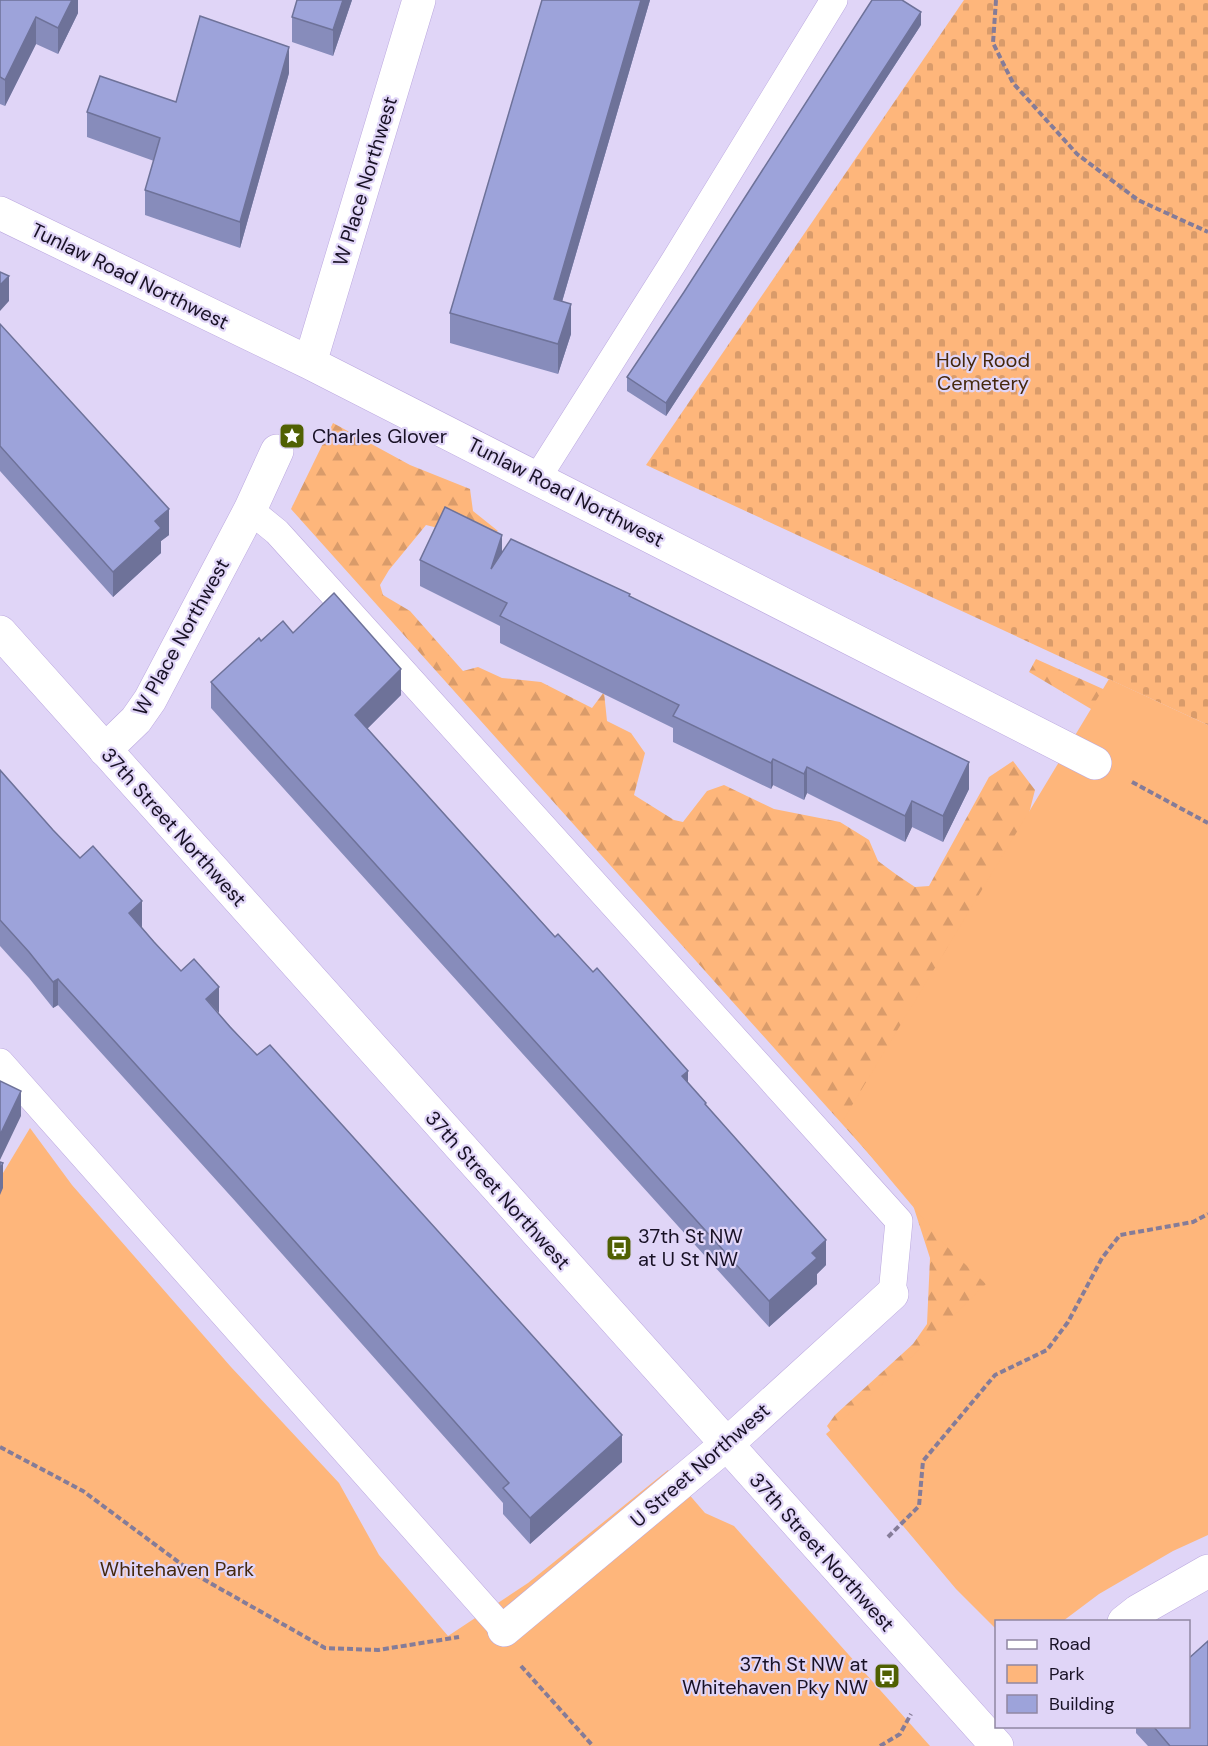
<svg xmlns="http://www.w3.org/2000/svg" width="1208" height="1746" viewBox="0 0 1208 1746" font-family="'DM Sans',sans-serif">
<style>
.forest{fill:url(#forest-firs)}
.cemetery{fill:url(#cemetery-stones)}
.park{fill:#feb67b}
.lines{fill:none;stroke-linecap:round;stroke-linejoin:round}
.lane-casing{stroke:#bba8df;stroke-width:28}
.street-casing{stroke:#bba8df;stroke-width:34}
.secondary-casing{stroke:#bba8df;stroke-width:34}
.path{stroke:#857c98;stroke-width:4;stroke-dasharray:6 3;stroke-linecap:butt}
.lane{stroke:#fff;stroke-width:27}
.street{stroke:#fff;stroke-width:33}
.secondary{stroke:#fff;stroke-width:33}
.wall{fill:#878cbb}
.shaded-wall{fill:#6e7299}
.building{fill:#9da3da;stroke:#6e7299;stroke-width:1.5}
.labels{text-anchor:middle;stroke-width:4.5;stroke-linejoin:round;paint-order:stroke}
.street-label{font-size:20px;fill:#181125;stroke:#e0d5f7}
.park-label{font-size:20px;fill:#45280d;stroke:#e0d5f7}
.poi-label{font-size:20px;fill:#181125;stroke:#e0d5f7;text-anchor:start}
</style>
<defs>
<pattern id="forest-firs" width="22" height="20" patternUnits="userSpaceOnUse" patternTransform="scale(1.5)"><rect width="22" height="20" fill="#feb67b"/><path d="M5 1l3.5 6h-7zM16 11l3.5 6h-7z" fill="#d99b6a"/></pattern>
<pattern id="cemetery-stones" width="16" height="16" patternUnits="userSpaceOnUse" patternTransform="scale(1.5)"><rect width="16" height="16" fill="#feb67b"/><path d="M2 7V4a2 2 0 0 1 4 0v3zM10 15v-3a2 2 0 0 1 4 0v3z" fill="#d99b6a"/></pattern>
</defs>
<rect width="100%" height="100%" fill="#e0d5f7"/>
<path class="forest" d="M 333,423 L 410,465 L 470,489 L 473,511 L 498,531 L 482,539 L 426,525 L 389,570 L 380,585 L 383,595 L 410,611 L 463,671 L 478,667 L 502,678 L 541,682 L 592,708 L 604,692 L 607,721 L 631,733 L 645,753 L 634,795 L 674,820 L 683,822 L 707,791 L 724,785 L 774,809 L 840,822 L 869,840 L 878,861 L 897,875 L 915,887 L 929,886 L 989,777 L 1013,761 L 1035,790 L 1023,837 L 1148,743 L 1029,672 L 1036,659 L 1208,736 L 1208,1526 L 832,1433 L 827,1426 L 835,1415 L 913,1344 L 927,1324 L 930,1258 L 912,1202 L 291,509 Z"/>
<path class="cemetery" d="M 964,0 L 1208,0 L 1208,725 L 646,465 Z"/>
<path class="park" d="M 1109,679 L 1208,725 L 1208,1535 L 1173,1551 L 1099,1594 L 1063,1621 L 996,1622 L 996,1629 L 956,1589 L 826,1434 L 894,1374 L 986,1284 L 946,1246 L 842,1122 Z
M 30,1128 L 72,1185 L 231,1367 L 339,1483 L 379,1555 L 448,1636 L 528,1583 L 668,1470 L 705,1513 L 734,1526 L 930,1746 L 0,1746 L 0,1178 Z"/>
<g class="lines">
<g class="lane-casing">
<path id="lane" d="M 538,477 L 675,260 L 834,0
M 250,510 L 277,532 L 899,1221 L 892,1294
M 0,1062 L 504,1630"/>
</g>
<g class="street-casing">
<path id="street" d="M 0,213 L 310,363 L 1095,763
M 310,363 L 419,0
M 105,750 L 136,720 L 150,700 L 250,510 L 277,451
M 1124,1622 L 1138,1611 L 1208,1571
M 504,1630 L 727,1444 L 892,1294"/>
</g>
<g class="secondary-casing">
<path id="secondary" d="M 0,632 L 997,1746"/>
</g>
<path class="path" d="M 996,0 L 993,43 L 1013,83 L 1077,154 L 1138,200 L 1208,232
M 1132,782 L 1208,823
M 0,1447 L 83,1491 L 196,1575 L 325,1648 L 378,1650 L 459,1637
M 888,1537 L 919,1506 L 923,1461 L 995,1375 L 1047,1350 L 1068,1322 L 1102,1258 L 1120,1235 L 1193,1222 L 1208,1214
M 521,1666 L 593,1746
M 880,1746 L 900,1734 L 911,1714"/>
<use href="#lane" class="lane"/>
<use href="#street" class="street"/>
<use href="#secondary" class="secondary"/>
</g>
<path class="wall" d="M 0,0 L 78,0 L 78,13 L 58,54 L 36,44 L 5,106 L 0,104 Z
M 352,0 L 333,56 L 292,42 L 292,17 Z
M 542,0 L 650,0 L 562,302 L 571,334 L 558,374 L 450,343 L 450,313 Z
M 921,25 L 666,416 L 627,391 L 627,377 Z
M 289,73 L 240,248 L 145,215 L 145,190 L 154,161 L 87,137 L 87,112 L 176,102 Z
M 0,324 L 169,535 L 161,541 L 161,553 L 113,597 L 0,471 Z
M 502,553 L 630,596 L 969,789 L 943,842 L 912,827 L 905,842 L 807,793 L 804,800 L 773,785 L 771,789 L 673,742 L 673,728 L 500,643 L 500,626 L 420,586 L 420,560 Z
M 293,633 L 401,695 L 367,729 L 688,1083 L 826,1265 L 817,1274 L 817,1284 L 769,1327 L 211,708 L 211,682 L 261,641 Z
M 0,770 L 53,830 L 142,928 L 622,1462 L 530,1544 L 503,1514 L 503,1503 L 236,1202 L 58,1005 L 53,1008 L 29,978 L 0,946 Z
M 1136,1726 L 1188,1726 L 1208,1746 L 1148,1746 L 1136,1733 Z"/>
<path class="shaded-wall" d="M 72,0 L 78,0 L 78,13 L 58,54 L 58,28 Z
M 343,0 L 352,0 L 333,56 L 333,30 Z
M 641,0 L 650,0 L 554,329 L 554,299 Z
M 921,12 L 921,25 L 666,416 L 666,403 Z
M 36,17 L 36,44 L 5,106 L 5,80 Z
M 289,47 L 289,73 L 240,248 L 240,222 Z
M 9,276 L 9,301 L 0,311 L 0,285 Z
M 571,304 L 571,334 L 558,374 L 558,344 Z
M 169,509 L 169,535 L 161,541 L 161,553 L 113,597 L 113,572 L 155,521 Z
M 502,535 L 502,561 L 491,569 Z
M 401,669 L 401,695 L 355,741 L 355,715 Z
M 773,759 L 773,785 L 771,789 L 771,763 Z
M 969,762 L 969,789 L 943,842 L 943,816 Z
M 807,767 L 807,793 L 804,800 L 804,774 Z
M 912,801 L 912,827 L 905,842 L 905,816 Z
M 142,901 L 142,928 L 129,913 Z
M 58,979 L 58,1005 L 53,1008 L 53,982 Z
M 219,987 L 219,1013 L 206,999 Z
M 688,1071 L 688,1097 L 682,1076 Z
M 21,1091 L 21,1116 L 0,1160 L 0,1135 Z
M 3,1163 L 3,1188 L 0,1195 L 0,1169 Z
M 826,1240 L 826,1265 L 817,1274 L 817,1284 L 769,1327 L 769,1301 L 812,1253 Z
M 622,1435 L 622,1462 L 530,1544 L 530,1518 Z"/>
<path class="building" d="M 0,0 L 72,0 L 58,28 L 36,17 L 5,80 L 0,77 Z
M 297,0 L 343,0 L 333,30 L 292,17 Z
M 542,0 L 641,0 L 554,299 L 571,304 L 558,344 L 450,313 Z
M 872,0 L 902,0 L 921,12 L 666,403 L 627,377 L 684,292 Z
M 200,16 L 289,47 L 240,222 L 145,190 L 160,138 L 87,112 L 100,76 L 176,102 Z
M 0,272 L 9,276 L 0,285 Z
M 0,324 L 169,509 L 155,521 L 161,528 L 113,572 L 0,446 Z
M 445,507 L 502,535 L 491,569 L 511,539 L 630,594 L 629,596 L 969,762 L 943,816 L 912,801 L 905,816 L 807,767 L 804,774 L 773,759 L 771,763 L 673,716 L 679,705 L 500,616 L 507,603 L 420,560 Z
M 334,593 L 401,669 L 355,715 L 555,937 L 558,934 L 593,972 L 597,968 L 688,1071 L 682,1076 L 706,1103 L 705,1104 L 826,1240 L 812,1253 L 817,1258 L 769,1301 L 211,682 L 259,638 L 261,641 L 283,621 L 293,633 Z
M 0,770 L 53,830 L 80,858 L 93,846 L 142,901 L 129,913 L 154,942 L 181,971 L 194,959 L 219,987 L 206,999 L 230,1027 L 257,1055 L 270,1045 L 622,1435 L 530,1518 L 503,1488 L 509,1483 L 236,1175 L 58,979 L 53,982 L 29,952 L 0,920 Z
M 0,1081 L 21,1091 L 0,1135 Z
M 0,1162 L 3,1163 L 0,1169 Z
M 1208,1641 L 1208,1746 L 1170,1746 L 1153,1726 L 1188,1726 L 1188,1659 Z"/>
<defs>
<g id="sight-square" transform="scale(1.35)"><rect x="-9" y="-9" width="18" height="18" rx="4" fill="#506002" stroke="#e0d5f7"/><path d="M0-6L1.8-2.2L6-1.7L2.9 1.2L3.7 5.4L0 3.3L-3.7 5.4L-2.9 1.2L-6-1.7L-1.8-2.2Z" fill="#fff"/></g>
<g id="bus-square" transform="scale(1.35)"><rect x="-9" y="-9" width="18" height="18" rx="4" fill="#506002" stroke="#e0d5f7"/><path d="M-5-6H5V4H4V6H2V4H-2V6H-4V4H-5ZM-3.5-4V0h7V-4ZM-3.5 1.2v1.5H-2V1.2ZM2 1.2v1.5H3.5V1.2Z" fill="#fff"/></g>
</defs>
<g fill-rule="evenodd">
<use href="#sight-square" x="292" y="436"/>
<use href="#bus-square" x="619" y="1248"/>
<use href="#bus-square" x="887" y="1676"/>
</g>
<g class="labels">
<g class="street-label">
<text transform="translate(365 181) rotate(-73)" y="7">W Place Northwest</text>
<text transform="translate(130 276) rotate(26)" y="7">Tunlaw Road Northwest</text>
<text transform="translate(566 492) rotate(27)" y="7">Tunlaw Road Northwest</text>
<text transform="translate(181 637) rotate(-61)" y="7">W Place Northwest</text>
<text transform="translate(174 827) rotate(48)" y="7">37th Street Northwest</text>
<text transform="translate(498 1190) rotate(48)" y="7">37th Street Northwest</text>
<text transform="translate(700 1465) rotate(-41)" y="7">U Street Northwest</text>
<text transform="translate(822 1552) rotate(48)" y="7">37th Street Northwest</text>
</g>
<g class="park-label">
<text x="983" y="367">Holy Rood<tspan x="983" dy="23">Cemetery</tspan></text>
<text x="177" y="1576">Whitehaven Park</text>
</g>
<g class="poi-label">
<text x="312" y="443">Charles Glover</text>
<text x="638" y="1243">37th St NW<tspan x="638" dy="23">at U St NW</tspan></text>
<text x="868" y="1671" text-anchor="end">37th St NW at<tspan x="868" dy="23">Whitehaven Pky NW</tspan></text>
</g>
</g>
<rect x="995" y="1620" width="195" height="108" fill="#e0d5f7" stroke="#9087a3" stroke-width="1.5"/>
<rect x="1007" y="1640" width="30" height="9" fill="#ffffff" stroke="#9087a3" stroke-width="1.5"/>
<text x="1049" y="1650" font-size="18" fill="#181125">Road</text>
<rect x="1007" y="1665" width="30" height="18" fill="#feb67b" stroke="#9087a3" stroke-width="1.5"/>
<text x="1049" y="1680" font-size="18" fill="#181125">Park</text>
<rect x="1007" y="1695" width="30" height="18" fill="#9da3da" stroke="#9087a3" stroke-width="1.5"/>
<text x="1049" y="1710" font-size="18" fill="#181125">Building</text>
</svg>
